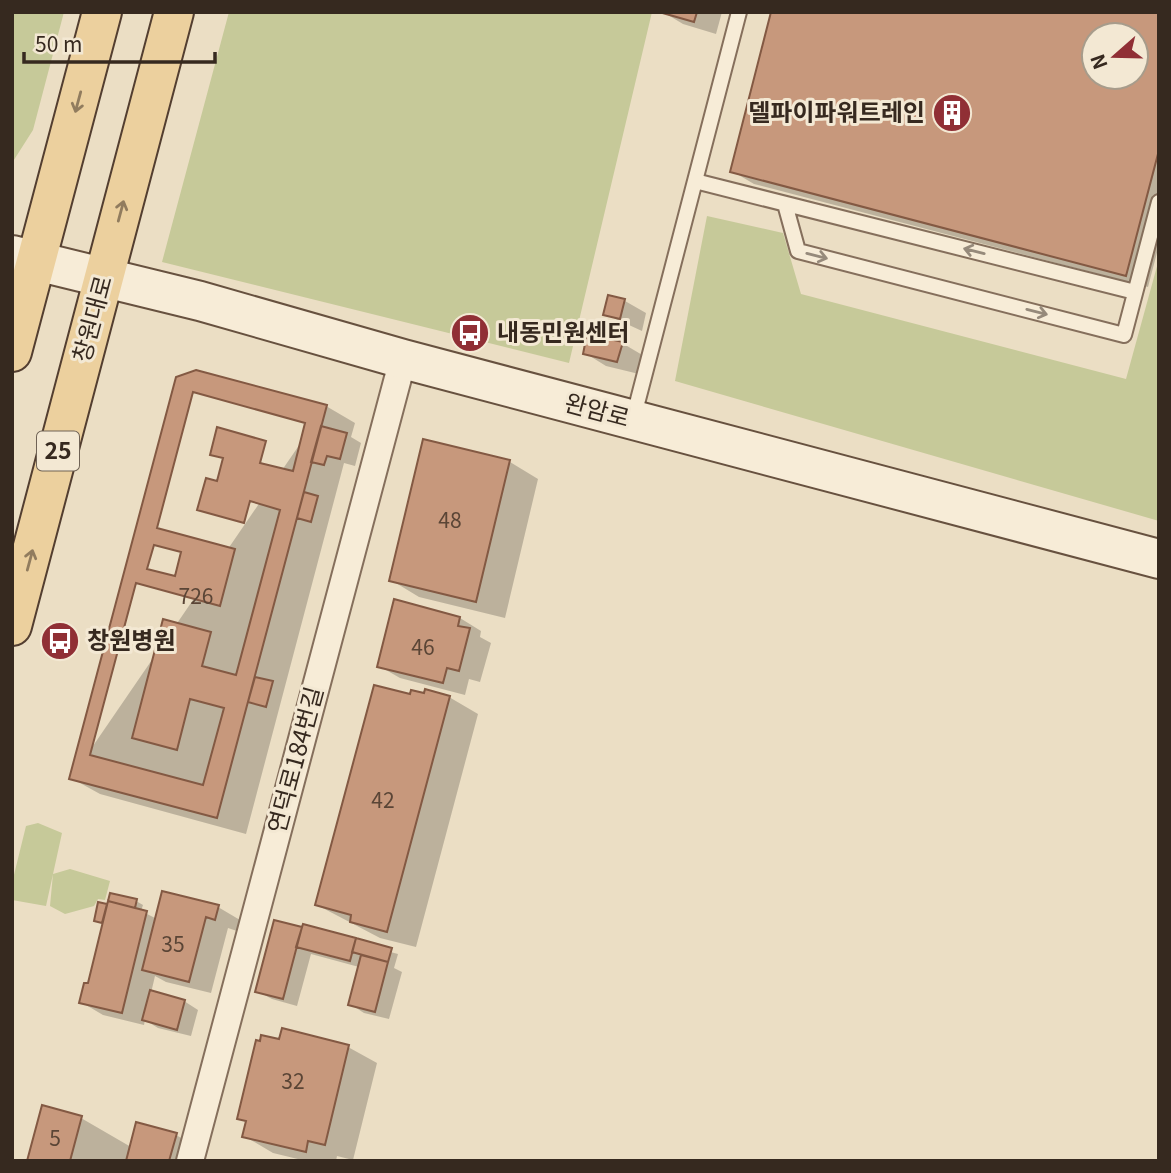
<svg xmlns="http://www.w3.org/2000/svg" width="1171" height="1173" viewBox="0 0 1171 1173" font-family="Georgia,'Noto Sans KR',serif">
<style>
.green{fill:#c6c999}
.shadow{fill:#0003;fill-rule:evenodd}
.building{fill:#c7987c;stroke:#835943;stroke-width:2;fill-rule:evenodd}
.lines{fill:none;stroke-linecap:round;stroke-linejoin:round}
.lane-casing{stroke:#856f5c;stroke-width:18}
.street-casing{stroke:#856f5c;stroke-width:30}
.secondary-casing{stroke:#67513f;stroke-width:42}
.primary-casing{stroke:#533e30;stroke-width:42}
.lane{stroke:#f7ecd7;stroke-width:14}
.street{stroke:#f7ecd7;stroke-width:26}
.secondary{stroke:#f7ecd7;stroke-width:38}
.primary{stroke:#ecd09e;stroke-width:38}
.oneway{stroke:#917c5e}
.oneway2{stroke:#968a7b}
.labels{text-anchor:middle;stroke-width:6;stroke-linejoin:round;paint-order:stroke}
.number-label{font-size:21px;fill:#5a4536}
.shield{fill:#f3e8d3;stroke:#6f6255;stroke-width:2}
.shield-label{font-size:23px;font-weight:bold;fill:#36291f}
.poi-label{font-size:24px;font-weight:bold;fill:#36291f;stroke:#f3e8d3;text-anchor:start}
.street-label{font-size:24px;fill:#36291f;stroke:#f3e8d3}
</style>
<rect width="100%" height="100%" fill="#ebdec4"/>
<path class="green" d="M 12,12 L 64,12 L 33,130 L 12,163 Z
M 229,12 L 652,12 L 569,363 L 162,262 Z
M 707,216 L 783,233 L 801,294 L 1126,379 L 1159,259 L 1159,521 L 675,381 Z
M 38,823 L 62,833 L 46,906 L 12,900 L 12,883 L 26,826 Z
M 70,869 L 110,881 L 105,900 L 98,899 L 94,906 L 65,914 L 50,906 L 53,874 Z"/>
<path class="shadow" d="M 663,12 L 722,12 L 716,34 L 683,24 Z
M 773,12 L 1159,12 L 1159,245 L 1148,287 L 754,184 L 732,171 ZM 1094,35 L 1136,35 L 1136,77 L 1094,77 Z
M 609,297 L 625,301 L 646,313 L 642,331 L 605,314 Z
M 622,343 L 644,356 L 639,374 L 606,366 L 585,353 Z
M 326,406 L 355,423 L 351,437 L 361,443 L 355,466 L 344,463 L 246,834 L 100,794 L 71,778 Z
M 424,441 L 510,462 L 538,479 L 505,618 L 419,597 L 391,580 Z
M 395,602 L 460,618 L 481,631 L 480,637 L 491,643 L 480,682 L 469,679 L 465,695 L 400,678 L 379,666 Z
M 411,696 L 449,697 L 478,714 L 416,947 L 380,938 L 317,905 Z
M 136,901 L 143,905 L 141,911 L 157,919 L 218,907 L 240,920 L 237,931 L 228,928 L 211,993 L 166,982 L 155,976 L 151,993 L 184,1001 L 198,1010 L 191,1036 L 158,1028 L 145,1020 L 144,1025 L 103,1015 L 81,1002 L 89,985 L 104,924 L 96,920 L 106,906 Z
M 276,922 L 398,954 L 394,968 L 402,972 L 389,1019 L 364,1013 L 350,1004 L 359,967 L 311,954 L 297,1006 L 272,999 L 257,991 Z
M 281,1041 L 348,1047 L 377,1063 L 353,1160 L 337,1156 L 336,1161 L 306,1161 L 273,1153 L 244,1136 L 247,1123 L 239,1118 Z
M 81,1118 L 131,1147 L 176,1135 L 190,1143 L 185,1161 L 29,1161 Z"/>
<path class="building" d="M 659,12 L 697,12 L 694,22 Z
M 771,12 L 1159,12 L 1159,150 L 1126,276 L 730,172 ZM 1094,35 L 1136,35 L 1136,77 L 1094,77 Z
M 608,295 L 625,299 L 620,319 L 603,315 Z
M 587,334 L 623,342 L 617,362 L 583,354 Z
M 196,370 L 327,405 L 217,818 L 69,779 L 176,377 Z
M 193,392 L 305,423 L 293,471 L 260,463 L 266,441 L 217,427 L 210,455 L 223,458 L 217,481 L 206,478 L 197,510 L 244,523 L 250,501 L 280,510 L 236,675 L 202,666 L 211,632 L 163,619 L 132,738 L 177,750 L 190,699 L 224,708 L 203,785 L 90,755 L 136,583 L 220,606 L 235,549 L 157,528 Z
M 321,426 L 347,433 L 340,459 L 327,456 L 324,465 L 311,462 Z
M 423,439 L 510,460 L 476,602 L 389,581 Z
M 304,492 L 318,496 L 311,522 L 297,518 Z
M 154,545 L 181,552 L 175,576 L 147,569 Z
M 394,599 L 460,617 L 458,626 L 470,628 L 459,671 L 447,668 L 443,683 L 377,667 Z
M 255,677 L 273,681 L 266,707 L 248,702 Z
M 374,685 L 410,694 L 411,690 L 424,693 L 425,689 L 450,696 L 387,932 L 350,922 L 351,915 L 315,905 Z
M 162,891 L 219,905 L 215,920 L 206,917 L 189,982 L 142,970 Z
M 110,893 L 137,899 L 135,908 L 108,901 Z
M 108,901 L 147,911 L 122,1013 L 79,1003 L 84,983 L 88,983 Z
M 98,902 L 107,904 L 102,923 L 94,921 Z
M 274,920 L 302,927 L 283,999 L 255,992 Z
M 303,924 L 356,938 L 350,961 L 296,947 Z
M 356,938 L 392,948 L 388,962 L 352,952 Z
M 361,955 L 388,962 L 375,1012 L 348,1005 Z
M 150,990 L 185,1000 L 177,1030 L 142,1020 Z
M 282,1028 L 349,1045 L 325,1145 L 308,1141 L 306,1152 L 242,1137 L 246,1121 L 237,1119 L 256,1040 L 260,1041 L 261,1035 L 279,1039 Z
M 42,1105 L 82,1116 L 70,1161 L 27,1161 Z
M 136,1122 L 177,1133 L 169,1161 L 126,1161 Z"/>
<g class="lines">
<g class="lane-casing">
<path id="lane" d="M 695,181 L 1135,292
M 785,204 L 798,251 L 1124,335 L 1159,202
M 633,419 L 739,12"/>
</g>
<g class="street-casing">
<path id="street" d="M 190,1161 L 403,359"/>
</g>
<g class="secondary-casing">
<path id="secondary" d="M 12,255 L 200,301 L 403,359 L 1159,559"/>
</g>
<g class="primary-casing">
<path id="primary" d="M 12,352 L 102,12
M 12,626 L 174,12"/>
</g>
<use href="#lane" class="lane"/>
<use href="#street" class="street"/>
<use href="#secondary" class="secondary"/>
<use href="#primary" class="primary"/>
</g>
<defs><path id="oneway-shaft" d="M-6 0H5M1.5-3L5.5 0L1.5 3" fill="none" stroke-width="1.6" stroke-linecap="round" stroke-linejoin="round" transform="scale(1.75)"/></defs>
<g class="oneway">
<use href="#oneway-shaft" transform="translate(78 102) rotate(105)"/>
<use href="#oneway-shaft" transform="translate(121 211) rotate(-75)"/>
<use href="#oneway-shaft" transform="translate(30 560) rotate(-75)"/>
</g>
<g class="oneway2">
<use href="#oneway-shaft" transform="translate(974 251) rotate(-166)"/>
<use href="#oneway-shaft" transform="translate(817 256) rotate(14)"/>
<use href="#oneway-shaft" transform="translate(1037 312) rotate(14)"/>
</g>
<defs>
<g id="building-disc" transform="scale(2.0125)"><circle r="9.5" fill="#902f35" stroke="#f3e8d3"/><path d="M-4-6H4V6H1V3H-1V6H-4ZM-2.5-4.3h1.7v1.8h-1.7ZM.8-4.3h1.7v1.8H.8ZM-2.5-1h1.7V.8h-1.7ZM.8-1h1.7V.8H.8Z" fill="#fff"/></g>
<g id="bus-disc" transform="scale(2.0125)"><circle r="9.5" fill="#902f35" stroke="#f3e8d3"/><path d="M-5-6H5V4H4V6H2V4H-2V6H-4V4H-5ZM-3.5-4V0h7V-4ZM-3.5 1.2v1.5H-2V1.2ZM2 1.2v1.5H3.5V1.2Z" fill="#fff"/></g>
</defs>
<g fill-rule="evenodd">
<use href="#building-disc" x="952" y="113"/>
<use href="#bus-disc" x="470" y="333"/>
<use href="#bus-disc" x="60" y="641"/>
</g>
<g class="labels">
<g class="number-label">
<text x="450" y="528">48</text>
<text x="196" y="604">726</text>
<text x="423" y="655">46</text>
<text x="383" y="808">42</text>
<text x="173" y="952">35</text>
<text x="293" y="1089">32</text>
<text x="55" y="1146">5</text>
</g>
<rect class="shield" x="37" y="431.5" width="42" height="39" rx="5"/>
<g class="shield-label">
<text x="58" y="459">25</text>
</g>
<g class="poi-label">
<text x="925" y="121" text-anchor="end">델파이파워트레인</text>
<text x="497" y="341">내동민원센터</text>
<text x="87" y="649">창원병원</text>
</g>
<g class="street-label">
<text transform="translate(93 319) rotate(-75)" y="8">창원대로</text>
<text transform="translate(597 411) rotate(15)" y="8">완암로</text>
<text transform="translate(296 760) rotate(-75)" y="8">연덕로184번길</text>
</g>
</g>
<rect width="1171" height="1173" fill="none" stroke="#36291f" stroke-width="28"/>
<g transform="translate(1115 56) rotate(250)"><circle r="33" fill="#f3e8d3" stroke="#a79c8b" stroke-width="2"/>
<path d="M0-5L12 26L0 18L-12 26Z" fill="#902f35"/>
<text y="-10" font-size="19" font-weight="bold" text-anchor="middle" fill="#36291f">N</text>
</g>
<path d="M24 52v10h191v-10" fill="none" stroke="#36291f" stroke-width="3.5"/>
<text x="35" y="52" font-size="21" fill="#36291f" stroke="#f3e8d3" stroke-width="5" paint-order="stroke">50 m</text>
</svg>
